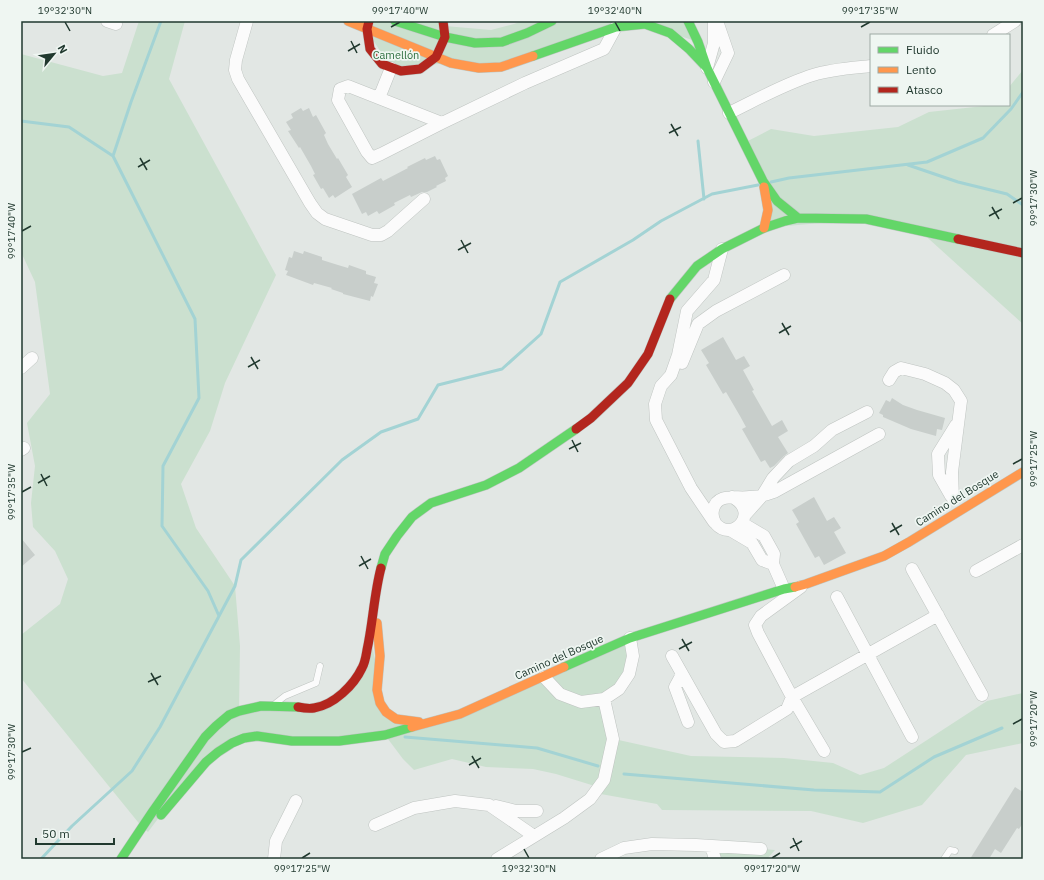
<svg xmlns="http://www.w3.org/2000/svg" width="1044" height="880" viewBox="0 0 1044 880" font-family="'IBM Plex Sans',sans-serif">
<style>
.green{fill:#cbe0cf}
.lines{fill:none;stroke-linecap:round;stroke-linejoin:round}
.stream{stroke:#a3d3d4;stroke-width:3}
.building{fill:#c8cecb}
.lane-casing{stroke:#bfc4c1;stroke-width:7}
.street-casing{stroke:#bfc4c1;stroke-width:13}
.fast-casing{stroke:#bdc5c1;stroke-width:10}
.slow-casing{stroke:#bdc5c1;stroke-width:10}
.jam-casing{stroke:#bdc5c1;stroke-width:10}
.lane{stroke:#fbfbfb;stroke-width:6}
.street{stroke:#fbfbfb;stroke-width:12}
.fast{stroke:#63d668;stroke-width:9}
.slow{stroke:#ff974d;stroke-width:9}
.jam{stroke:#b3261e;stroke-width:9}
.ticks{fill:none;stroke:#21392f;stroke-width:1.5}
.labels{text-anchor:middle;stroke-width:3.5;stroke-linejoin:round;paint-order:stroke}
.park-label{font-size:11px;fill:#2d6e3e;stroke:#eff6f2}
.street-label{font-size:11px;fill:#21392f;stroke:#eff6f2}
.neatline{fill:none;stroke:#21392f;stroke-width:1.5}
.ticks-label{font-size:10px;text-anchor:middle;fill:#21392f}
</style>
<rect width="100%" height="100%" fill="#e2e7e4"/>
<path class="green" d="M 139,21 L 185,21 L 169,79 L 276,275 L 225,383 L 210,431 L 181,484 L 196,528 L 235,586 L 240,646 L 239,710 L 314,708 L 351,685 L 370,636 L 386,712 L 427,723 L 630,638 L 629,674 L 604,699 L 614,739 L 691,756 L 784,758 L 833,763 L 860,775 L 884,768 L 987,701 L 1023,693 L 1023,743 L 966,755 L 922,805 L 863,823 L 811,811 L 662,810 L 657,804 L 595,793 L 598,787 L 556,774 L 533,769 L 486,767 L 452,759 L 414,770 L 403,759 L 385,735 L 232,743 L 160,816 L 148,832 L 142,827 L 21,678 L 21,635 L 60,604 L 68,579 L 55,551 L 33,527 L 31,503 L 35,466 L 27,423 L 50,394 L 35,282 L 21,252 L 21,54 L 103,76 L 122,73 Z
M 348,21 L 443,21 L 445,26 L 491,30 L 514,24 L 522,21 L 688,21 L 698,42 L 645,24 L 501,67 L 451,63 L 391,68 L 366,29 Z
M 1023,70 L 1023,324 L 919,230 L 866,219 L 764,228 L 768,210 L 744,143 L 771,129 L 814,136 L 898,127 L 929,112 L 993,105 L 1009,105 L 1009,87 Z
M 711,846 L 761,849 L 775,850 L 767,859 L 715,859 Z"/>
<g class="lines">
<path class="stream" d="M 21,121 L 69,127 L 113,156 L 195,319 L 199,398 L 163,466 L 162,526 L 208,591 L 219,616
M 698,141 L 704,199
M 113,156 L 131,102 L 161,21
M 908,165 L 958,182 L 1007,194 L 1023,205
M 771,182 L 789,178 L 927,162 L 983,138 L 1011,109 L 1023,92
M 405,737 L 537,748 L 598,766
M 624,774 L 814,790 L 880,792 L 934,757 L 1002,728
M 41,859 L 72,826 L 132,771 L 160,727 L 235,586 L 241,560 L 342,460 L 381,432 L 418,419 L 438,385 L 502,369 L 541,334 L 560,282 L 633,240 L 661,221 L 712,194 L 758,185"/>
</g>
<path class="building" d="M 301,108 L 303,111 L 309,108 L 313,117 L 316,115 L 326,133 L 324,135 L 328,144 L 337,159 L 338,158 L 348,175 L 346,177 L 352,187 L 335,198 L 333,195 L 329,198 L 323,188 L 321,189 L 313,175 L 315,174 L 311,166 L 300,147 L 299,148 L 288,131 L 291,130 L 286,122 L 293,118 L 291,114 Z
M 435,156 L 437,160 L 440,159 L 448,176 L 445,178 L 446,181 L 436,186 L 437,187 L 427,192 L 422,192 L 411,197 L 410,195 L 394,203 L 395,205 L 379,214 L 377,211 L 368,216 L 366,212 L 362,214 L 352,194 L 381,178 L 383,181 L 408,168 L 407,167 L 425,158 L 426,160 Z
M 294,251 L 303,254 L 304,251 L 322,257 L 322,260 L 338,265 L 348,268 L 349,265 L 366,271 L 366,274 L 376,277 L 374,283 L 378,284 L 373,297 L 371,296 L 370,301 L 343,294 L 343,293 L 331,289 L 332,288 L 314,283 L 313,285 L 286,275 L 288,271 L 285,270 L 289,257 L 292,258 Z
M 723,337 L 736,360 L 744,356 L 750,366 L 743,370 L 754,390 L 752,391 L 772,426 L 782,420 L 788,431 L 778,437 L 788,453 L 784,456 L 774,466 L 770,468 L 765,460 L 761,462 L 742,429 L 746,427 L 740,416 L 726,392 L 723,394 L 706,365 L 709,363 L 701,350 Z
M 892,398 L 903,405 L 917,410 L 945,418 L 942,430 L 937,429 L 936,436 L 911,429 L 883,417 L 883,415 L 879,413 L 886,400 L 890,402 Z
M 814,497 L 827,521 L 834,517 L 841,528 L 834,532 L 846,553 L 824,565 L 819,556 L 815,558 L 796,524 L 799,522 L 792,510 Z
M 21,538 L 35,555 L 21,567 Z
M 1015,787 L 1023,792 L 1023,823 L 1019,829 L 1017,828 L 1001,853 L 995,849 L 989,859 L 970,859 Z"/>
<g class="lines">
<g class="lane-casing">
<path id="lane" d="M 276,703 L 285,696 L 316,683 L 320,666
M 944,859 L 950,850 L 955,851"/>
</g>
<g class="street-casing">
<path id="street" d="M 107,21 L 116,24
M 247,21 L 236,60 L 235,70 L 238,79 L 310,203 L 317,213 L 325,219 L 372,235 L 381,235 L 388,231 L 424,199
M 993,35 L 1015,21
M 707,68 L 714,43 L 714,22
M 714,82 L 728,53 L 717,21
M 379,98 L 391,68
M 729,113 C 756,100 784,84 813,75 C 832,69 852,68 871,66
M 442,123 L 348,86 L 340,89 L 338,100 L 367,152 L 372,158 L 381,154 L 442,123 L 525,83 L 604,49 L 616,27
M 682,363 L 698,324 L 716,311 L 784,275
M 21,368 L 32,358
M 889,380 L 894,372 L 901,368 L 925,374 L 945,383 L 954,390 L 961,401 L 952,472 L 953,499
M 21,450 L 24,448
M 951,496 L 939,475 L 938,454 L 956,425
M 732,497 C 761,512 733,543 716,524 C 713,520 712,515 713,510 C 717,492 736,499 750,497 C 758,497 766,495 774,492 L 879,434
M 745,515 L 762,496 L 773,478 L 789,461 L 814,446 L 832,430 L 867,412
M 714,522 L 691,488 L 656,420 L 655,404 L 661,386 L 671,375 L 678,355 L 687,311 L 714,280 L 722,249
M 742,523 L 764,536 L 774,554 L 773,564 L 784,589
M 730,530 L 752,543 L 762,560 L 773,564
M 912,569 L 982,695
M 976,571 L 1023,545
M 801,587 L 761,616 L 755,625 L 758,633 L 792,697 L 824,751
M 837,597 L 912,737
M 672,656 L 716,734 L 724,742 L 735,741 L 787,709 L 792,697 L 938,615
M 682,674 L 675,687 L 688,722
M 544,677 L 560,694 L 581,702 L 604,699 L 619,689 L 629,674 L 633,656 L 630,638
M 496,806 L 516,811 L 537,811
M 375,825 L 414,808 L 455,801 L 489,805 L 534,836
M 711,846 L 715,859
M 274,859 L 276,841 L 296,801
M 497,859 L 564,818 L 590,799 L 604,780 L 613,739 L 604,699
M 601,859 L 624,848 L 652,844 L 696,845 L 761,849"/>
</g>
<g class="fast-casing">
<path id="fast" d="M 395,21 L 445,37 L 475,43 L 502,42 L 527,33 L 552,21
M 688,21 L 698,42 L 707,68 L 763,181 L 777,201 L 798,218
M 533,56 L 616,27 L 645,24 L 670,33 L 689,49 L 707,68
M 670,299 L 697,266 L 722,249 L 764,228 L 785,221 L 798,218 L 866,219 L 958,239
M 381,568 L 385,554 L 397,536 L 412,517 L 431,503 L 486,485 L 519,468 L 576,429
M 564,667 L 630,638 L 784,589 L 795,587
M 161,815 L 206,762 L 218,752 L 232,743 L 244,738 L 257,736 L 292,741 L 339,741 L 385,735 L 412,727
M 121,859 L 153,811 L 205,737 L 216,726 L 229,715 L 239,711 L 261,706 L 298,707"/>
</g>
<g class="slow-casing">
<path id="slow" d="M 348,21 L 451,63 L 479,68 L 501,67 L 533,56
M 764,187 L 768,210 L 764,228
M 795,587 L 806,584 L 884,556 L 909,542 L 1023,472
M 377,623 L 380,656 L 377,690 L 380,703 L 386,712 L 396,719 L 419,722
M 412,727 L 460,714 L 564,667"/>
</g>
<g class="jam-casing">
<path id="jam" d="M 369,21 L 367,29 L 370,49 L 382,64 L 401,71 L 420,69 L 436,57 L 445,37 L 443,21
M 958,239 L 1023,253
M 576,429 L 591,418 L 628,383 L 648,354 L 670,299
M 298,707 C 303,708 309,709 314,708 C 334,705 354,685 362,668 C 365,663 366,656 367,650 C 373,623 374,594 381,568"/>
</g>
<use href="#lane" class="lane"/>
<use href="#street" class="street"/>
<use href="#fast" class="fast"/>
<use href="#slow" class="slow"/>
<use href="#jam" class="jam"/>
</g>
<path class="ticks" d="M 65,22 L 70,31M 615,22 L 620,31M 391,27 L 400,22M 861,27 L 870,22M 351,41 L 357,53M 348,51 L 360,44M 671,124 L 678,136M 669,133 L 681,127M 140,158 L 147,170M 138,167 L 150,160M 1013,203 L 1022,198M 992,207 L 999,219M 989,216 L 1002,209M 22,231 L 31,226M 461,240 L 468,253M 458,250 L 471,243M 782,323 L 789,335M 779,333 L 791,326M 251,357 L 258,369M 248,367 L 260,360M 572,440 L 578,452M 569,449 L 581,443M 1013,464 L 1022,459M 41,474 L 47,486M 38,483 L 50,476M 22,492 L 31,487M 892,523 L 899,535M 890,532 L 902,525M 361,556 L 368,569M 359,566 L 371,559M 682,639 L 689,651M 679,649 L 692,642M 151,673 L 158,685M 148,682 L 161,676M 1013,724 L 1022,719M 22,752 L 31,748M 472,756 L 479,768M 469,765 L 481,758M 793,838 L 799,851M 790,848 L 802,841M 524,849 L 529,858M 302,858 L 310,853M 772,858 L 780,853"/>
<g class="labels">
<g class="park-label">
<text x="396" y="59">Camellón</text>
</g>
<g class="street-label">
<text transform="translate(957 498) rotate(-32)" y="4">Camino del Bosque</text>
<text transform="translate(559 657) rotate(-24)" y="4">Camino del Bosque</text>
</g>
</g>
<rect width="1044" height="880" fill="none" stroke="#eff6f2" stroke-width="44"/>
<rect x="870" y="34" width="140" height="72" fill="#eff6f2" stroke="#9daaa4"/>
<rect x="878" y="47" width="20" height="6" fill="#63d668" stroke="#9daaa4"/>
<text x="906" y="54" font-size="12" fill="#21392f">Fluido</text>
<rect x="878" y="67" width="20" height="6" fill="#ff974d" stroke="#9daaa4"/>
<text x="906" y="74" font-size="12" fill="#21392f">Lento</text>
<rect x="878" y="87" width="20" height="6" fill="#b3261e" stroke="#9daaa4"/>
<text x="906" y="94" font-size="12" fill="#21392f">Atasco</text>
<g transform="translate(54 54) rotate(61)" stroke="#eff6f2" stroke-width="3" paint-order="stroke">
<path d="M0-3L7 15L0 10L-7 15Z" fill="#21392f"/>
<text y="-6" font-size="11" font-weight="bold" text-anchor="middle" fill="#21392f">N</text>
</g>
<path d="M36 838v6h78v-6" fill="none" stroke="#21392f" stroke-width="2"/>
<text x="42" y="838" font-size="12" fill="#21392f" stroke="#eff6f2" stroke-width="3" paint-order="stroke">50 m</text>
<rect x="22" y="22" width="1000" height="836" class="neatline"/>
<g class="ticks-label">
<text x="65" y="14">19°32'30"N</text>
<text x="400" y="14">99°17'40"W</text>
<text x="615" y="14">19°32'40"N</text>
<text x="870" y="14">99°17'35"W</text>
<text transform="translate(1033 198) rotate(-90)" y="4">99°17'30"W</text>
<text transform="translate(11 231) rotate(-90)" y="4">99°17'40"W</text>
<text transform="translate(1033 459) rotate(-90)" y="4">99°17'25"W</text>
<text transform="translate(11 492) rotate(-90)" y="4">99°17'35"W</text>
<text transform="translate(1033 719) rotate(-90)" y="4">99°17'20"W</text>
<text transform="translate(11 752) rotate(-90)" y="4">99°17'30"W</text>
<text x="302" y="872">99°17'25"W</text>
<text x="529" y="872">19°32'30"N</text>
<text x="772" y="872">99°17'20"W</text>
</g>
</svg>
